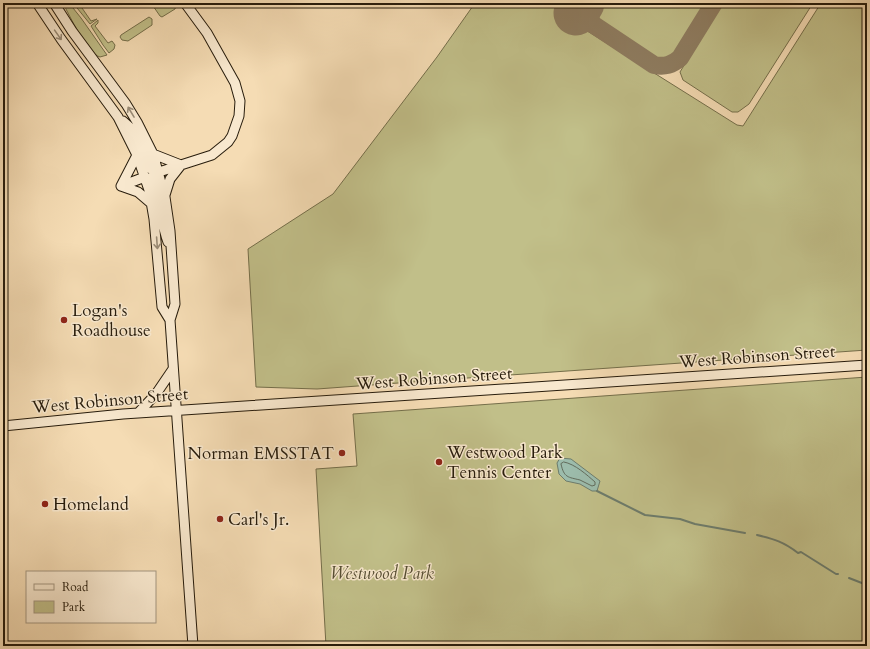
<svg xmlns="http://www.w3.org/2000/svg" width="870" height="649" viewBox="0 0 870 649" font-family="Cardo,serif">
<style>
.green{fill:#c1bf89;stroke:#746e4a}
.water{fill:#9cbcac;stroke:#6d7c6c}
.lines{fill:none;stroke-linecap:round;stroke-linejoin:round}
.shore{stroke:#626c5c;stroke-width:1}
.stream{stroke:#6d7c6c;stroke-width:2}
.taxiway{stroke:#8e7c60;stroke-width:18}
.runway{stroke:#8e7c60;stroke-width:45}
.secondary-casing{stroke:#271c0c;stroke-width:11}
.secondary{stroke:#f8e8ce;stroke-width:9}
.oneway{stroke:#9a8c77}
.poi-dot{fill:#8f2418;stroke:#f8e8ce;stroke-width:1.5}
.labels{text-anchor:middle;stroke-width:3;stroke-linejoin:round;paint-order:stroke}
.poi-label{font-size:17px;fill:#271c0c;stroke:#f8e8ce;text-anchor:start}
.street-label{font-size:17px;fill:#271c0c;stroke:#f8e8ce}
.park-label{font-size:17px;font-style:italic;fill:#554d32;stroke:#f8e8ce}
</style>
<rect width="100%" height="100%" fill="#f5dcb4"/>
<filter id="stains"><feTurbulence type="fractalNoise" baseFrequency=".005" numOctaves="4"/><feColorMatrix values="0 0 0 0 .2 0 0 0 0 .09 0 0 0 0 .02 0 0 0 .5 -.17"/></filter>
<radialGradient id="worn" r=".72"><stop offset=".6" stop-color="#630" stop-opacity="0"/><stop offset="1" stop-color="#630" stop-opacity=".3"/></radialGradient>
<path class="green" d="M 63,3 L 69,3 L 81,18 L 107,55 L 100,57 C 88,54 69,15 63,3 Z
M 73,3 L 85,3 L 86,5 L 82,8 L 91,21 L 97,19 L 90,24 Z
M 151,3 L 177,3 L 175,9 L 162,17 L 160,16 Z
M 475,3 L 564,3 L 556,18 L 581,33 L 584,29 L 737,125 L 743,126 L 821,3 L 867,3 L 867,350 L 439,380 L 317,389 L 256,387 L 248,249 L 333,194 L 437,57 Z
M 600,3 L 706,3 L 675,53 C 669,60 663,62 655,58 L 603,25 C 598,19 596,10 600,3 Z
M 722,3 L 813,3 L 749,104 L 738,112 L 732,112 L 683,80 L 680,72 Z
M 149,17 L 152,19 L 152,25 L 128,41 L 122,40 L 120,37 L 121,35 Z
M 98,20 L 98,23 L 95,26 L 108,43 L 112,41 L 115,45 L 114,49 L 109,53 L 103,45 L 91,26 Z
M 867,377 L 867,646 L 326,646 L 316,469 L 357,466 L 353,414 Z"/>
<path class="water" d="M 560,458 L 571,459 L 600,481 L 597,491 L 592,491 L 580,484 L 566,481 L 559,474 L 557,463 Z"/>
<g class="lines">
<path class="shore" d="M 564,462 C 575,464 587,475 595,482 L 595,485 L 592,486 C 588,484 584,482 580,480 C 568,477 564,478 561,464 Z"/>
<path class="stream" d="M 597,491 L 645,515 L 680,519 L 695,524 L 745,533
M 757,535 C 774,539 784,542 798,553 L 801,552 L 836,574 L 838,574
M 849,578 L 867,585"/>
<path class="taxiway" d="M 576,13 L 654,65 C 665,67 672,65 680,58 L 714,3"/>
<path class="runway" d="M 576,13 L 582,3"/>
<g class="secondary-casing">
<path id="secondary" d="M 37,3 L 61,39 L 118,117 L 137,155 L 149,190 L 154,219 L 162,307 L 170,320
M 54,3 L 72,31 L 126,104 L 137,122 L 153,154 L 165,197 L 170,231 L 175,304 L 170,320 L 193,646
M 123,121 L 133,130 L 150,168 L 154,172 L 159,172 L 212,155 L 228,142 L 232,136 L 239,116 L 240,101 L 235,83 L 207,33 L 185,3
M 153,154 L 181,165
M 121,186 L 145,177 L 152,180 C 161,198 160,222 168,242
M 121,186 L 138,192 L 152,204
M 121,186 L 137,155
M 165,195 L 170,179 L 181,165
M 138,413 L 156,394 L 173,369
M 3,426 L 123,414 L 867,365"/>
</g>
<use href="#secondary" class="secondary"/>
</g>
<defs><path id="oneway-shaft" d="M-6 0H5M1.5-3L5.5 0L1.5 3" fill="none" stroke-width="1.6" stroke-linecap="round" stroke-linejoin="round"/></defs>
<g class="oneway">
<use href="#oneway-shaft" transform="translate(58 35) rotate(55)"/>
<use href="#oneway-shaft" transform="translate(131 112) rotate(-121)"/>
<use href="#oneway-shaft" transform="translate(157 243) rotate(86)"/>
</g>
<g class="poi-dot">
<circle cx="64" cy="320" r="4"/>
<circle cx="342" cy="453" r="4"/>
<circle cx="439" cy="462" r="4"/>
<circle cx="45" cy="504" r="4"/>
<circle cx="220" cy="519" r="4"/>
</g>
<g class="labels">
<g class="poi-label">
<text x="72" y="316">Logan's<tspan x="72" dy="20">Roadhouse</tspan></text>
<text x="447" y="458">Westwood Park<tspan x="447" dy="20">Tennis Center</tspan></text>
<text x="334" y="459" text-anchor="end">Norman EMSSTAT</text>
<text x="53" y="510">Homeland</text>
<text x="228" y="525">Carl's Jr.</text>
</g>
<g class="street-label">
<text transform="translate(757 356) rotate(-4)" y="6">West Robinson Street</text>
<text transform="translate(434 378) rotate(-4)" y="6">West Robinson Street</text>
<text transform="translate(110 400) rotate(-5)" y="6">West Robinson Street</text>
</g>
<g class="park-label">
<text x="382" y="579">Westwood Park</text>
</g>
</g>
<rect width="870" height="649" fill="none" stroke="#f5dcb4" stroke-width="16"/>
<rect x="4" y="4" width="862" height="641" fill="none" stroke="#271c0c" stroke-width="2"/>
<rect x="8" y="8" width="854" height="633" fill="none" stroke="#271c0c"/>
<rect x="26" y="571" width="130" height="52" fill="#f8e8ce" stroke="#a49680"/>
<rect x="34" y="584" width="20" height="6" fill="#f8e8ce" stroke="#a49680"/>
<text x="62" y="591" font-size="12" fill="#271c0c">Road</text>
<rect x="34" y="601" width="20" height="12" fill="#c1bf89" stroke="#a49680"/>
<text x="62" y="611" font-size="12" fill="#271c0c">Park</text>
<rect width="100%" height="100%" filter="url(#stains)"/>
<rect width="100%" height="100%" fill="url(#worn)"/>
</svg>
